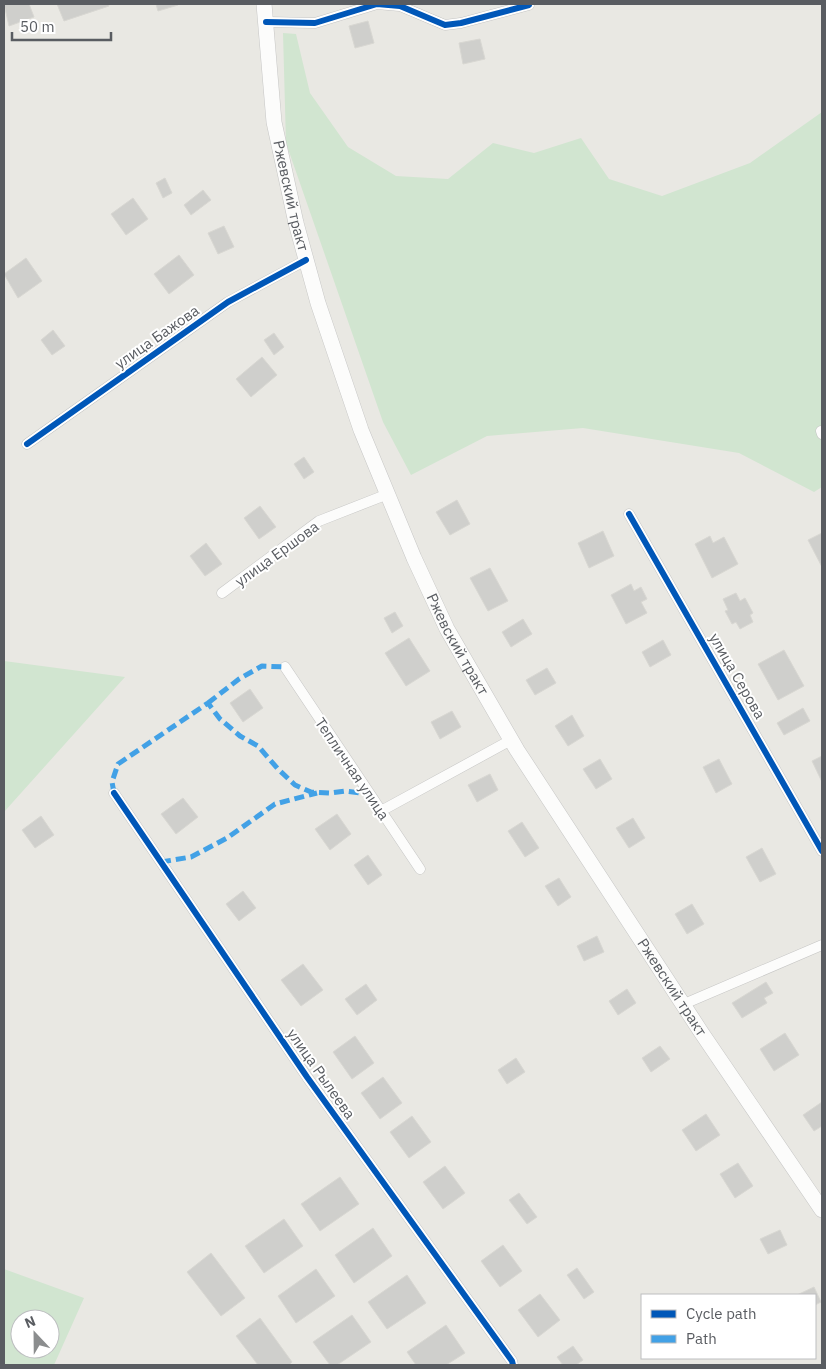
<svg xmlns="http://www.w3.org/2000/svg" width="826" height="1369" viewBox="0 0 826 1369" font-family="'IBM Plex Sans',sans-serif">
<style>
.green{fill:#d1e5d0;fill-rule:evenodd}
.building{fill:#cfcfcc;stroke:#d8d7d2}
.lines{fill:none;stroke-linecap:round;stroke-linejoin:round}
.minor-casing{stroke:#c5c5c4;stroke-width:11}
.secondary-casing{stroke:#c6c6c5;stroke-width:16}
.minor{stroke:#fcfcfb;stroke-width:10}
.secondary{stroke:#fcfcfb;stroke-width:15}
.quiet{stroke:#42a1e6;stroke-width:5;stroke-dasharray:10 5;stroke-linecap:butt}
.cycleway-casing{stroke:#fff;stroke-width:9}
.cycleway{stroke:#0057b8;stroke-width:6}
.labels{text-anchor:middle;stroke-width:4;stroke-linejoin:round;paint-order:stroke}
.street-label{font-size:15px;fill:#595c61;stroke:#fff}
</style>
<rect width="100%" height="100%" fill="#e9e8e3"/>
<path class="green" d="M 283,33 L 296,34 L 310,93 L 348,147 L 396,176 L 448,179 L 493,143 L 534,153 L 581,138 L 609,179 L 662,196 L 750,163 L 822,112 L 822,487 L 814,492 L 739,453 L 583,428 L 487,436 L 411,475 L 383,422 L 286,143 Z
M 4,661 L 125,677 L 4,812 Z
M 4,1269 L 84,1298 L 54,1365 L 4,1365 ZM 20,1319 L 50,1319 L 50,1349 L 20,1349 Z"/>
<path class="building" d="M 4,4 L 29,4 L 34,17 L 9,26 Z
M 57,4 L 108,4 L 109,6 L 64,21 Z
M 156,4 L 177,4 L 178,5 L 158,11 Z
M 368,21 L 374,43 L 355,48 L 349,26 Z
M 480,39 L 485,59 L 463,64 L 459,43 Z
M 165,178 L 172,193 L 163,198 L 156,183 Z
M 203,190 L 211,200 L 191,215 L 184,205 Z
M 133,198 L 148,219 L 126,235 L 111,214 Z
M 224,226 L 234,247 L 218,254 L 208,233 Z
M 179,255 L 194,275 L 169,294 L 154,274 Z
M 26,258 L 42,281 L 18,298 L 4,274 Z
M 53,330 L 65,346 L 52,355 L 41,340 Z
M 274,333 L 284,347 L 274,355 L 264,340 Z
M 262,357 L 277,375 L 251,397 L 236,379 Z
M 304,457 L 314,472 L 304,479 L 294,464 Z
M 457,500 L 470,524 L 450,535 L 436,512 Z
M 260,506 L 276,527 L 259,539 L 244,518 Z
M 603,531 L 614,556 L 589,568 L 578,543 Z
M 822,533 L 822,567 L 808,540 Z
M 710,536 L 713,543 L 724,537 L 738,564 L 712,578 L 695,544 Z
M 206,543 L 222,564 L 205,576 L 190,556 Z
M 490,568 L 508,601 L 488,611 L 470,578 Z
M 631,584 L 634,591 L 641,587 L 647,599 L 641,602 L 647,613 L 626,624 L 611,595 Z
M 736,593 L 740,601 L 745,598 L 753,613 L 750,615 L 753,622 L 740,629 L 736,622 L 732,624 L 725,611 L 728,610 L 723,599 Z
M 395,612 L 403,626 L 392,633 L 384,618 Z
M 523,619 L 532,634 L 511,647 L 502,632 Z
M 409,638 L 430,671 L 406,686 L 385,653 Z
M 663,640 L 671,655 L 650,667 L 642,652 Z
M 784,650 L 804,686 L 778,700 L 758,664 Z
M 547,668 L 556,683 L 535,695 L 526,680 Z
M 250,689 L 263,708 L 243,722 L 230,703 Z
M 803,708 L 810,721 L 784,735 L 777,723 Z
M 452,711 L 461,727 L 440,739 L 431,722 Z
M 572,715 L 584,736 L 568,746 L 555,726 Z
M 822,756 L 822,782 L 812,761 Z
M 600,759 L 612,779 L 596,789 L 583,769 Z
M 719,759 L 732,784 L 716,793 L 703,767 Z
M 490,774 L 498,790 L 477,802 L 468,785 Z
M 183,798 L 198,817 L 176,834 L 161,814 Z
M 337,814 L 351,834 L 330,850 L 315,829 Z
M 41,816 L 54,835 L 35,848 L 22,830 Z
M 633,818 L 645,838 L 629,848 L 616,828 Z
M 522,822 L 539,848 L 525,857 L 508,831 Z
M 762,848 L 776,874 L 760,882 L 746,857 Z
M 368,855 L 382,875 L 368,885 L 354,865 Z
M 559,878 L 571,897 L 558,906 L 545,886 Z
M 243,891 L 256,908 L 239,921 L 226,904 Z
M 692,904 L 704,924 L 687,934 L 675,914 Z
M 597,936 L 604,952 L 584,961 L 577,946 Z
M 303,964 L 323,990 L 301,1006 L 281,980 Z
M 766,982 L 773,993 L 764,998 L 767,1003 L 742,1018 L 732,1003 Z
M 366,984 L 377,1000 L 357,1015 L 345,999 Z
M 627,989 L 636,1003 L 618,1015 L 609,1001 Z
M 785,1033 L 799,1055 L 774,1071 L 760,1049 Z
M 355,1036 L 374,1063 L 352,1079 L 333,1052 Z
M 660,1046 L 670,1059 L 651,1072 L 642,1058 Z
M 516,1058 L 525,1072 L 507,1084 L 498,1070 Z
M 383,1077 L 402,1103 L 380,1119 L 361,1093 Z
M 822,1102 L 822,1126 L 814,1131 L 803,1115 Z
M 706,1114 L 720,1135 L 696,1151 L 682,1130 Z
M 412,1116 L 431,1142 L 409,1158 L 390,1132 Z
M 738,1163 L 753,1186 L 735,1198 L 720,1174 Z
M 445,1166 L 465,1193 L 443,1209 L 423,1182 Z
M 340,1177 L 359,1204 L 320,1231 L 301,1204 Z
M 519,1193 L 537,1217 L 527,1224 L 509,1200 Z
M 284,1219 L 303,1246 L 264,1273 L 245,1246 Z
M 373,1228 L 392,1256 L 354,1283 L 335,1255 Z
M 780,1230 L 787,1245 L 768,1254 L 760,1239 Z
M 503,1245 L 522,1271 L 500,1287 L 481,1261 Z
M 211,1253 L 245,1298 L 221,1316 L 187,1272 Z
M 577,1268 L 594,1292 L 584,1299 L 567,1275 Z
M 316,1269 L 335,1296 L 296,1323 L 278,1296 Z
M 407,1275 L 426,1303 L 387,1329 L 368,1302 Z
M 814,1287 L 821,1302 L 815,1305 L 815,1295 L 797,1295 Z
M 540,1294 L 560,1320 L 538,1337 L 518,1310 Z
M 352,1315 L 371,1342 L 337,1365 L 330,1365 L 313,1342 Z
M 260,1318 L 292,1362 L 289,1365 L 258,1365 L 236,1336 Z
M 446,1325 L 465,1353 L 446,1365 L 416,1365 L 407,1352 Z
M 573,1346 L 583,1360 L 576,1365 L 563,1365 L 557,1357 Z"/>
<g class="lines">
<g class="minor-casing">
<path id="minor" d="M 266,22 L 315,23 L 377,4 L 400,6 L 445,25 L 461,23 L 529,5
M 821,431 L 822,434
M 27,444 L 228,302 L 306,260
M 629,514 L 822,851
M 222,593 L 319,521 L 388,494
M 285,667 L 420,869
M 114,793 L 307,1077 L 512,1361 L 513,1365
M 381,811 L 511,740
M 684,1004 L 822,945"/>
</g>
<g class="secondary-casing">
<g id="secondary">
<path id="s1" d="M 264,4 L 274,122 L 296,223 L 318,303 L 361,430 L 414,558 L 447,629 L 517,750 L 701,1032 L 822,1210"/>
</g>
</g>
<use href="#minor" class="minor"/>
<use href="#secondary" class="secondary"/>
<path class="quiet" d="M 208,703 L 239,679 L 262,666 L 285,667
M 114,793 L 112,782 L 118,764 L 208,703 L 220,719 L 240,736 L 258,746 L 278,769 L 295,785 L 311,792 L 330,793 L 345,791 L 369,794
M 161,862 L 191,857 L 227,838 L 275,804 L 317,793"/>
<g class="cycleway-casing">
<path id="cycleway" d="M 266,22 L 315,23 L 377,4 L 400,6 L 445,25 L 461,23 L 529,5
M 27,444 L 228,302 L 306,260
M 629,514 L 822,851
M 114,793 L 307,1077 L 512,1361 L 513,1365"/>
</g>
<use href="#cycleway" class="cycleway"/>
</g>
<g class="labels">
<g class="street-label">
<text dy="5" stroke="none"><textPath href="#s1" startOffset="194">Ржевский тракт</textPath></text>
<text transform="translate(157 337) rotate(-35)" y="5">улица Бажова</text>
<text transform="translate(277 554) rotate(-36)" y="5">улица Ершова</text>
<text dy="5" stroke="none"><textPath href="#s1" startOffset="674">Ржевский тракт</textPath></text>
<text transform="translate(737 676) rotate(60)" y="5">улица Серова</text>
<text transform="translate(352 769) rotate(56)" y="5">Тепличная улица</text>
<text dy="5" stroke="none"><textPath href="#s1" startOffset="1079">Ржевский тракт</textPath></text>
<text transform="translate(321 1074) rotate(55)" y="5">улица Рылеева</text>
</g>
</g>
<rect width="826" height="1369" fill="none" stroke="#595c61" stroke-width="10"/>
<rect x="641" y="1294" width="175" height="65" fill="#ffffff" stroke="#bdbec0"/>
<rect x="651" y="1310" width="25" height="8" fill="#0057b8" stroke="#bdbec0"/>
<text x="686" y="1319" font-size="15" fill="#595c61">Cycle path</text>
<rect x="651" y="1335" width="25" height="8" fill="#42a1e6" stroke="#bdbec0"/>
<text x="686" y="1344" font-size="15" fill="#595c61">Path</text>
<g transform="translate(35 1334) rotate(338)"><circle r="24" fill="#ffffff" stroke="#bdbec0"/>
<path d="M0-4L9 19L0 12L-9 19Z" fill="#8b8d8e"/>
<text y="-8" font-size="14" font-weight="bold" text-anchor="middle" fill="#595c61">N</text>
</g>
<path d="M12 32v8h99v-8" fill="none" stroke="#595c61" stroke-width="2.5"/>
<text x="20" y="32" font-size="15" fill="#595c61" stroke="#ffffff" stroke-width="4" paint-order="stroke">50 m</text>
</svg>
